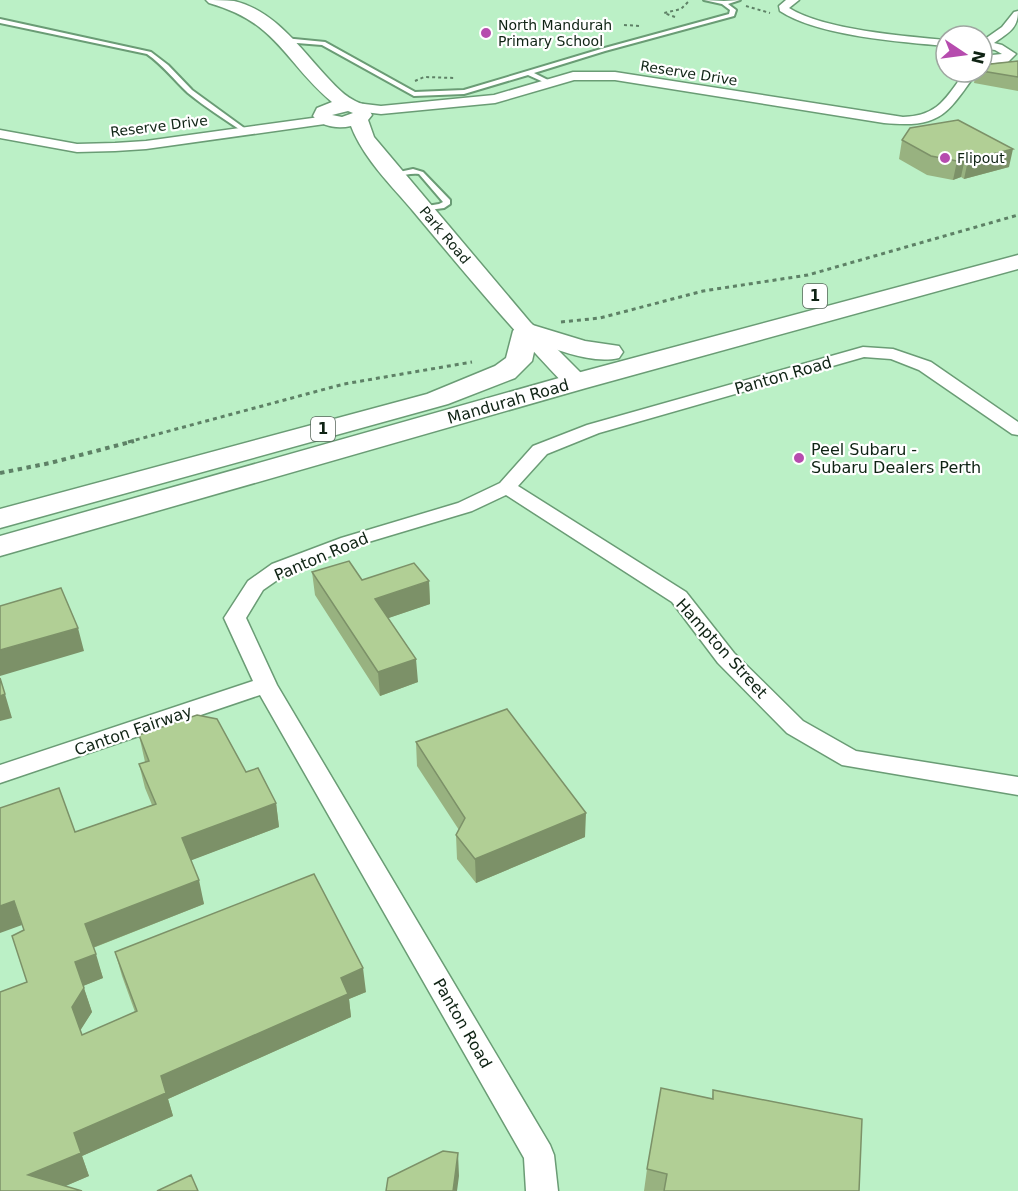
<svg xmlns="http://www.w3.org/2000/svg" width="1018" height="1191" viewBox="0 0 1018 1191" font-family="'DejaVu Sans',sans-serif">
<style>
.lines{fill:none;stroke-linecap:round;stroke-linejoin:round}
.lane-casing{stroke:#6a9c75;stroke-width:4}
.street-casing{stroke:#6a9c75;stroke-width:3}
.secondary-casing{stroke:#6a9c75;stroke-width:3}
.highway-casing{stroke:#6a9c75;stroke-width:3}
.path-far2{stroke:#5e8166;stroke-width:2;stroke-dasharray:3 3;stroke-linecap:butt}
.path-far1{stroke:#5e8166;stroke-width:3;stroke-dasharray:4 4;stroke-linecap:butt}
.path{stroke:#5e8166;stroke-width:4;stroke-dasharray:4.5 4.5;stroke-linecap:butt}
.lane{fill:#fff;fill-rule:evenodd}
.street{fill:#fff;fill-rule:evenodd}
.secondary{fill:#fff;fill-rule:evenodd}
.highway{fill:#fff;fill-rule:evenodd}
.wall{fill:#98b280}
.shaded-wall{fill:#7c9168}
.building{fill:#b1cf95;stroke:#7c9168;stroke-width:1.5}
.poi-dot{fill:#b64cae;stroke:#fff;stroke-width:2}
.labels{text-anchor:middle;stroke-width:4.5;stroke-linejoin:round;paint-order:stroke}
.far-poi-label{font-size:14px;fill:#0f2314;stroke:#fff;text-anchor:start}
.far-street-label{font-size:14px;fill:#0f2314;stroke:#fff}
.shield{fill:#fff;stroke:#57655a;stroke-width:1.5}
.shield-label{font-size:15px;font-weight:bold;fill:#0f2314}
.street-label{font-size:16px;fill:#0f2314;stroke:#fff}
.poi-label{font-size:16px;fill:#0f2314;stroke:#fff;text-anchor:start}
</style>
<rect width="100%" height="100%" fill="#bbf0c6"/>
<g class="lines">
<g class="lane-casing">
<path id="lane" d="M 704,0 L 724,1 L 740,0 L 728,4 L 736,10 L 734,16 L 605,51 L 534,73 L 552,82 L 552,84 L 548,84 L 528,75 L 464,94 L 414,96 L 322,45 L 284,42 L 281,40 L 284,38 L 325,42 L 415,92 L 464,90 L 601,49 L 729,14 L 730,10 L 722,4 Z
M 0,19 L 151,52 L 168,65 L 192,90 L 247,130 L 242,131 C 224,119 205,107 188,93 C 174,80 163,65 147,54 L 0,23 Z
M 413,169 L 423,172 L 450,200 L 450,204 L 444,208 L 421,211 L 421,207 L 439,204 L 443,202 L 419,174 C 409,172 397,179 390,174 Z"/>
</g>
<g class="street-casing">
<path id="street" d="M 786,0 L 799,0 L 789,8 C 824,30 904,36 946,40 L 946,46 C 901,42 818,36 780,11 L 779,6 Z
M 1018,11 C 1018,29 1008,33 994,43 L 1002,45 L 1016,54 L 1008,62 L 982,64 L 982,56 L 1002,54 L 995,50 L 982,48 L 982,41 L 1002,27 L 1014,12 Z
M 573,72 L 615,72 L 903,117 C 938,116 946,98 965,72 L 977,72 C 946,116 940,128 884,123 L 615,80 L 574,80 L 495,103 L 381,114 L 356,111 L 350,107 L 356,103 L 381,106 L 494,95 Z
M 327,116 L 333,120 L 332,123 L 146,149 L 115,151 L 77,152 L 0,138 L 0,130 L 77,144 L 115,143 L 146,141 Z
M 863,347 L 893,349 L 931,362 L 1018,422 L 1018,435 L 1012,434 L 919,370 L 891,359 L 864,357 L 599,433 L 547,454 L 518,486 L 686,592 L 734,653 L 803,721 L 856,751 L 1018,777 L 1018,795 L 842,765 L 787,733 L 718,663 L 672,602 L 506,495 L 472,511 L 355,546 L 286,574 L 263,590 L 246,618 L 277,685 L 550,1145 L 554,1155 L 558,1191 L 526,1191 L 524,1158 L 260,695 L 0,783 L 0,765 L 253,681 L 224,618 L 248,581 L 272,564 L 341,538 L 458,503 L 500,483 L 533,446 L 587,425 Z"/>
</g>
<g class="secondary-casing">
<path id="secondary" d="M 206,0 C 215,0 225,0 234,1 C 274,10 300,48 326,76 C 338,89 349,101 366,105 L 372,115 L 368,120 L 374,137 L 530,322 L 585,377 L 588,382 L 585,387 L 576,389 L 567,387 C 513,331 463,271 413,211 C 392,186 363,158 351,126 C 338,129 322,127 313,116 L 317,108 L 332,102 C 283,61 279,23 209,3 ZM 348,111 L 353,113 L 342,117 L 332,115 Z"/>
</g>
<g class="highway-casing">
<path id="highway" d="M 1018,255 L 1018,269 L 586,388 L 0,556 L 0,536 L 566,376 Z
M 526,323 L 585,341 L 619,346 L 623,352 L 619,358 C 592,364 562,351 536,343 L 532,361 L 515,378 L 448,404 L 0,528 L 0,509 L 427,394 L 495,366 L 506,358 L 513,331 L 517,326 Z"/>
</g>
<path class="path-far2" d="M 746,6 L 770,13
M 675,17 L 664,13 L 681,9 L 690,0
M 624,25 L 641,26
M 415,81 L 424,77 L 456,78"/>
<path class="path-far1" d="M 561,322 L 600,318 L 703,291 L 808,275 L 1018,215
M 128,442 L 344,384 L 472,362"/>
<path class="path" d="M 0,473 L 50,463 L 134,441"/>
<use href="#lane" class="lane"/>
<use href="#street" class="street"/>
<use href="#secondary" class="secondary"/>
<use href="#highway" class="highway"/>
</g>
<path class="wall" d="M 1018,61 L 1018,91 L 974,83 L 976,72 L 982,72 L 982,65 Z
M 902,140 L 1009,167 L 964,179 L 961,177 L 953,180 L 927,175 L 899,159 Z
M 312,572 L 362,580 L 429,581 L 430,604 L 388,618 L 418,682 L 380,696 L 315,595 Z
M 139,735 L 246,772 L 276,803 L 279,827 L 191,860 L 204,904 L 93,948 L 103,978 L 83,986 L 92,1012 L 80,1030 L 82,1035 L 135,1012 L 122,976 L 115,952 L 366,992 L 349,999 L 351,1017 L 168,1099 L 173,1116 L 82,1156 L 89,1176 L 65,1186 L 0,1191 L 27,982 L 24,930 L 75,832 L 152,805 L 145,788 L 139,764 L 145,762 Z
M 416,742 L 585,837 L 476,883 L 457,859 L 456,835 L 459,830 L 417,766 Z
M 713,1090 L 859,1191 L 644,1191 L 647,1169 L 712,1099 Z"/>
<path class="shaded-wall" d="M 1013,149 L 1009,167 L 964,179 L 968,160 Z
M 965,158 L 961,177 L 953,180 L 957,161 Z
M 429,581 L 430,604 L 377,622 L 375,599 Z
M 78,628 L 84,651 L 0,676 L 0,650 Z
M 416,659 L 418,682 L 380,696 L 378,672 Z
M 5,694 L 12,718 L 0,721 L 0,696 Z
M 276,803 L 279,827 L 187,862 L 182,838 Z
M 586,813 L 585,837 L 476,883 L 475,859 Z
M 199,880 L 204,904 L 92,948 L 85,924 Z
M 14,901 L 22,925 L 0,933 L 0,906 Z
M 96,954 L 103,978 L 83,986 L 75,962 Z
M 363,968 L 366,992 L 349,999 L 351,1017 L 168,1099 L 173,1116 L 82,1156 L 89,1176 L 54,1191 L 28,1175 L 74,1133 L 161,1076 L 341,978 Z
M 84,988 L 92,1012 L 80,1031 L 72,1007 Z
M 458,1153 L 459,1176 L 457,1191 L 453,1191 Z"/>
<path class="building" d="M 1018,61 L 1018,77 L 982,71 L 982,65 Z
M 958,120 L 1013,149 L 968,160 L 965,158 L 957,161 L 931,156 L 902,140 L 910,128 Z
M 349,561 L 362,580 L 414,563 L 429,581 L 375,599 L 416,659 L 378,672 L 312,572 Z
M 61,588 L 78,628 L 0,650 L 0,606 Z
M 0,678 L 5,694 L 0,696 Z
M 507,709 L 586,813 L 475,859 L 456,835 L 465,818 L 416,742 Z
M 197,715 L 217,719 L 246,772 L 258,768 L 276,803 L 182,838 L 199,880 L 85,924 L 96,954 L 75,962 L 84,988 L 72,1007 L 82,1035 L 137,1011 L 115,952 L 314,874 L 363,968 L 341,978 L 348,994 L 161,1076 L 166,1093 L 74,1133 L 81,1153 L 28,1175 L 82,1191 L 0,1191 L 0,992 L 27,982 L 12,936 L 24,930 L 14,901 L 0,906 L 0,808 L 59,788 L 75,832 L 156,804 L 139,764 L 149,761 L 139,735 Z
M 661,1088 L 713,1099 L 713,1090 L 862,1119 L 859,1191 L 664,1191 L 667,1174 L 647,1169 Z
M 443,1151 L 458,1153 L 453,1191 L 386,1191 L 388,1178 Z
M 191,1175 L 198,1191 L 157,1191 Z"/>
<g class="poi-dot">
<circle cx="486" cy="33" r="6"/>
<circle cx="945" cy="158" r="6"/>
<circle cx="799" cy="458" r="6"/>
</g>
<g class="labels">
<g class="far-poi-label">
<text x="498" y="30">North Mandurah<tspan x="498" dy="16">Primary School</tspan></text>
<text x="957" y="163">Flipout</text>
</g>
<g class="far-street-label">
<text transform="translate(689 73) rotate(9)" y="5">Reserve Drive</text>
<text transform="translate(159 126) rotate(-7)" y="5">Reserve Drive</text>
<text transform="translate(445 235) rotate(50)" y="5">Park Road</text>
</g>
<g class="shield">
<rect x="803" y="284" width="24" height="24" rx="4.5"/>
<rect x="311" y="417" width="24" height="24" rx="4.5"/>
</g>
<g class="shield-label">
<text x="815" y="301">1</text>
<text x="323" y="434">1</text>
</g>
<g class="street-label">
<text transform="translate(783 375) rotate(-16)" y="6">Panton Road</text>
<text transform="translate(508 401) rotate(-16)" y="6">Mandurah Road</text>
<text transform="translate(321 556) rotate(-23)" y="6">Panton Road</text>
<text transform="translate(722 648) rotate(48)" y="6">Hampton Street</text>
<text transform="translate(133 730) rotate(-19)" y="6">Canton Fairway</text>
<text transform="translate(463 1023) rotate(60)" y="6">Panton Road</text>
</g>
<g class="poi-label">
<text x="811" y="455">Peel Subaru -<tspan x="811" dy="18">Subaru Dealers Perth</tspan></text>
</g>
</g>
<g transform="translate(964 54) rotate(103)"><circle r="28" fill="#ffffff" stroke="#9fa7a1" stroke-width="1.5"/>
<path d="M0-4.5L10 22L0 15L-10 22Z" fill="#b64cae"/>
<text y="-9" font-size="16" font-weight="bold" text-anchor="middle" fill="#0f2314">N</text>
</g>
</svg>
